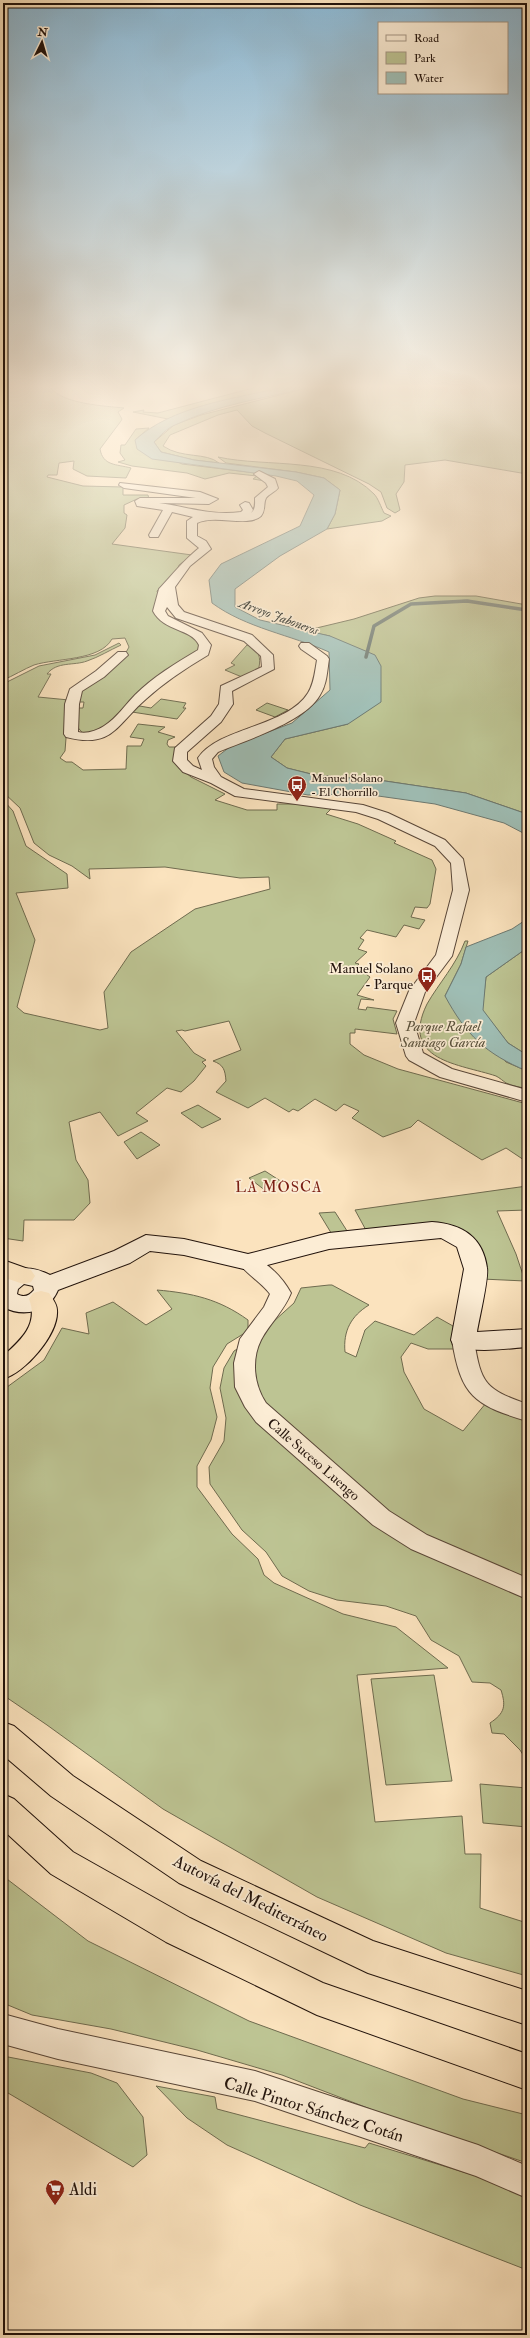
<svg xmlns="http://www.w3.org/2000/svg" width="530" height="2338" viewBox="0 0 530 2338" font-family="'IM FELL Double Pica',serif">
<style>
.green{fill:#bdc493;stroke:#6f6b4f}
.water{fill:#9fbeb5;stroke:#6d7971}
.lines{fill:none;stroke-linecap:round;stroke-linejoin:round}
.stream-far1{stroke:#6d7971;stroke-width:2.5}
.stream{stroke:#6d7971;stroke-width:3.5}
.street-casing{stroke:#584638;stroke-width:2}
.secondary-casing{stroke:#21120b;stroke-width:2}
.highway-casing{stroke:#21120b;stroke-width:2}
.street{fill:#fcedd5;fill-rule:evenodd}
.secondary{fill:#fcedd5;fill-rule:evenodd}
.highway{fill:#fbe3be;fill-rule:evenodd}
.labels{text-anchor:middle;stroke-width:3.5;stroke-linejoin:round;paint-order:stroke}
.far-poi-label{font-size:12px;fill:#21120b;stroke:#fcedd5;text-anchor:start}
.far-water-label{font-size:13px;font-style:italic;fill:#4d4e46;stroke:#fcedd5}
.poi-label{font-size:14px;fill:#21120b;stroke:#fcedd5;text-anchor:end}
.park-label{font-size:14px;font-style:italic;fill:#58503b;stroke:#fcedd5}
.street-label{font-size:14px;fill:#21120b;stroke:#fcedd5}
.neighbourhood-label{font-size:15px;letter-spacing:1px;fill:#7a1f14;stroke:#fcedd5}
.near-street-label{font-size:17px;fill:#21120b;stroke:#fcedd5}
.near-poi-label{font-size:17px;fill:#21120b;stroke:#fcedd5;text-anchor:start}
</style>
<rect width="100%" height="100%" fill="#fbe3be"/>
<filter id="stains"><feTurbulence type="fractalNoise" baseFrequency=".005" numOctaves="4"/><feColorMatrix values="0 0 0 0 .2 0 0 0 0 .09 0 0 0 0 .02 0 0 0 .5 -.17"/></filter>
<radialGradient id="worn" r=".72"><stop offset=".6" stop-color="#630" stop-opacity="0"/><stop offset="1" stop-color="#630" stop-opacity=".3"/></radialGradient>
<path class="green" d="M 3,388 L 51,388 C 63,404 105,406 124,408 L 118,412 L 122,419 L 121,421 L 100,449 C 103,466 116,464 131,468 L 126,478 L 87,476 L 73,469 L 74,461 L 59,463 L 57,475 L 48,475 L 47,477 L 83,486 L 123,487 L 123,495 L 148,495 L 149,499 L 137,499 L 124,505 L 124,513 L 127,515 L 125,528 L 112,544 L 192,555 L 179,565 L 175,575 L 157,591 L 160,600 L 157,614 L 194,636 L 202,649 L 101,732 L 84,734 C 75,727 75,719 76,708 L 83,708 L 84,702 L 77,702 L 81,690 L 124,656 L 129,647 L 125,638 L 112,639 C 100,661 56,658 34,665 C 24,669 13,676 3,680 Z
M 253,388 L 280,388 L 181,414 L 168,419 L 133,412 L 144,410 L 143,412 L 158,413 Z
M 307,388 L 527,388 L 527,474 L 445,460 L 405,465 L 404,482 L 396,494 L 400,510 L 395,513 L 387,508 L 381,492 L 369,484 L 265,433 L 252,426 L 237,410 L 218,415 L 170,435 L 163,446 C 182,459 206,452 219,463 L 194,460 L 161,452 L 154,442 L 174,425 L 201,415 Z
M 149,428 L 135,440 L 182,464 L 256,473 L 265,481 L 253,479 L 257,476 L 229,473 L 205,479 L 187,473 L 132,466 L 118,462 L 125,460 L 120,453 L 121,445 L 125,445 L 136,429 Z
M 218,457 C 268,468 336,455 374,494 C 378,498 381,507 384,513 L 391,516 L 382,521 L 327,529 L 335,514 L 340,490 L 324,478 L 296,472 L 226,463 Z
M 435,596 L 476,596 L 527,605 L 527,814 L 466,793 L 385,781 L 315,775 L 287,768 L 271,757 L 285,739 L 348,724 L 330,636 L 304,631 L 354,619 L 419,598 Z
M 119,643 L 121,645 C 110,650 99,657 87,661 C 74,666 57,661 47,674 L 51,674 L 38,697 L 69,700 L 65,751 L 60,758 L 66,762 L 72,762 L 83,770 L 126,769 L 127,746 L 141,746 L 144,739 L 130,737 L 138,724 L 165,727 L 158,732 L 175,737 L 168,740 L 167,744 L 169,747 L 177,747 L 178,766 L 191,777 L 225,794 L 215,800 L 247,810 L 277,810 L 277,804 L 306,804 L 331,809 L 326,814 L 358,824 L 396,841 L 394,843 L 432,860 L 436,869 L 430,904 L 427,908 L 415,907 L 411,917 L 425,920 L 419,929 L 404,925 L 396,937 L 367,930 L 360,938 L 364,940 L 358,949 L 367,952 L 355,963 L 359,964 L 356,967 L 370,977 L 357,995 L 374,1000 L 361,999 L 358,1009 L 366,1010 L 367,1007 L 397,1011 L 393,1019 L 397,1034 L 355,1029 L 355,1033 L 350,1033 L 350,1044 L 364,1055 L 398,1069 L 527,1104 L 527,1162 L 506,1148 L 482,1160 L 418,1120 L 411,1127 L 383,1137 L 352,1118 L 359,1111 L 344,1104 L 336,1111 L 315,1099 L 298,1111 L 293,1109 L 289,1112 L 265,1098 L 248,1108 L 216,1092 L 226,1081 C 225,1070 224,1065 213,1061 L 241,1050 L 229,1021 L 185,1031 L 182,1030 L 176,1031 L 194,1053 L 206,1060 L 202,1062 L 206,1066 L 194,1081 L 181,1092 L 167,1088 L 136,1113 L 148,1121 L 118,1136 L 100,1112 L 69,1122 L 76,1160 L 88,1180 L 90,1203 L 74,1220 L 24,1220 L 23,1241 L 3,1238 L 3,800 L 13,811 L 26,846 L 67,874 L 68,888 L 16,893 L 35,940 L 17,1007 L 24,1013 L 100,1030 L 108,1028 L 104,992 L 131,952 L 195,909 L 270,889 L 269,877 L 240,878 L 165,867 L 89,869 L 90,879 L 72,866 L 49,855 L 34,843 L 20,808 L 3,792 L 3,684 L 39,666 L 95,655 Z
M 247,645 L 254,646 C 260,654 261,661 258,671 L 242,677 L 225,670 L 235,665 L 231,663 Z
M 161,699 L 186,703 L 183,708 L 186,708 L 177,719 L 132,712 L 134,705 L 151,708 Z
M 267,703 L 288,710 L 275,717 L 256,710 Z
M 465,941 L 468,941 L 461,964 L 445,996 L 506,1062 L 527,1071 L 527,1089 C 521,1087 512,1086 506,1083 C 503,1081 500,1078 496,1076 C 460,1064 399,1061 427,1004 C 439,983 456,965 465,941 Z
M 527,948 L 527,1055 L 508,1043 L 482,1010 L 486,977 Z
M 198,1105 L 221,1119 L 202,1128 L 181,1113 Z
M 141,1132 L 160,1145 L 137,1159 L 124,1142 Z
M 265,1171 L 282,1182 L 266,1191 L 249,1178 Z
M 527,1186 L 527,1210 L 497,1211 L 516,1254 L 525,1281 L 482,1279 L 471,1239 L 367,1232 L 355,1210 Z
M 335,1212 L 349,1234 L 333,1236 L 319,1213 Z
M 329,1285 L 332,1285 L 369,1305 C 351,1316 343,1331 345,1352 L 356,1357 L 365,1330 L 375,1321 L 414,1335 L 437,1317 L 453,1326 L 455,1334 L 452,1345 L 456,1346 L 455,1349 L 428,1349 L 411,1343 L 401,1357 L 404,1372 L 424,1409 L 463,1431 L 486,1403 L 527,1417 L 527,1583 L 424,1539 L 382,1511 L 267,1410 L 251,1377 L 256,1345 L 263,1331 L 294,1303 L 301,1288 Z
M 157,1290 C 192,1293 219,1299 248,1320 L 248,1331 L 227,1344 L 213,1367 L 210,1388 L 217,1417 L 211,1440 L 197,1466 L 197,1487 L 232,1534 L 258,1559 L 264,1575 L 274,1583 L 343,1614 L 396,1627 L 448,1668 L 357,1675 L 375,1822 L 462,1816 L 465,1854 L 481,1854 L 480,1908 L 527,1923 L 527,1976 L 446,1953 L 317,1897 L 163,1809 L 47,1725 L 3,1695 L 3,1390 L 44,1360 L 62,1328 L 89,1334 L 86,1313 L 113,1302 L 146,1325 L 172,1309 Z
M 242,1346 L 237,1387 L 378,1528 L 527,1598 L 527,1761 L 520,1750 L 504,1734 L 492,1733 L 490,1723 C 505,1713 506,1706 501,1690 L 490,1683 L 472,1682 L 459,1656 L 431,1640 L 416,1616 L 386,1606 L 337,1600 L 309,1591 L 282,1576 L 266,1552 L 242,1530 L 210,1484 L 209,1467 L 224,1441 L 226,1418 L 220,1388 L 224,1368 L 234,1351 Z
M 434,1675 L 452,1781 L 386,1785 L 371,1679 Z
M 480,1784 L 527,1788 L 527,1827 L 483,1823 Z
M 3,1876 L 88,1941 L 249,2021 L 463,2099 L 527,2115 L 527,2163 L 391,2117 L 282,2075 L 197,2050 L 111,2029 L 32,2015 L 3,2003 Z
M 3,2056 L 91,2073 L 117,2083 L 143,2117 L 147,2155 L 133,2167 L 3,2090 Z
M 156,2086 L 215,2097 L 217,2109 L 365,2148 L 369,2143 L 499,2183 L 527,2194 L 527,2270 L 360,2205 L 227,2145 L 187,2118 Z"/>
<path class="water" d="M 280,388 L 308,388 C 264,398 216,405 175,425 C 167,428 160,436 154,442 L 161,452 L 194,460 L 296,472 L 324,478 L 340,490 L 335,514 L 327,529 L 280,556 L 235,589 L 235,607 L 260,620 L 330,636 L 375,655 L 381,666 L 381,702 L 348,724 L 285,739 L 271,757 L 287,768 L 315,775 L 385,781 L 466,793 L 527,814 L 527,835 L 504,823 L 435,804 L 364,794 L 308,795 L 242,783 L 224,772 L 218,756 L 231,746 L 292,723 L 330,690 L 329,652 C 291,635 246,628 212,603 L 209,580 L 221,564 L 300,526 L 314,495 L 297,481 L 276,476 L 152,459 L 137,449 L 135,440 C 173,406 232,399 280,388 Z
M 527,919 L 527,948 L 486,977 L 483,1010 L 508,1043 L 527,1055 L 527,1071 C 486,1054 466,1035 445,996 L 461,964 L 466,947 L 512,929 Z"/>
<g class="lines">
<path class="stream-far1" d="M 463,601 L 469,601"/>
<path class="stream" d="M 366,657 L 374,626 L 411,604 L 467,601 L 527,610"/>
<g class="street-casing">
<path id="street" d="M 259,471 L 275,479 L 278,488 C 275,492 269,494 266,498 C 263,503 266,510 261,516 C 248,528 216,514 197,523 L 197,536 L 206,541 L 211,549 L 190,566 L 175,587 L 178,605 L 184,612 L 252,635 L 273,655 L 274,669 L 232,691 L 233,704 L 221,722 L 187,752 L 187,760 L 193,766 L 202,770 L 198,758 C 219,727 287,727 308,693 C 314,684 315,671 317,660 L 301,649 L 299,646 L 301,643 L 309,643 L 327,656 L 329,659 C 327,671 327,684 320,695 C 305,722 246,740 218,752 L 212,759 L 214,767 L 221,777 L 244,789 L 363,805 L 388,813 L 445,840 L 463,859 L 469,890 L 452,956 L 425,992 L 414,1023 L 423,1053 L 452,1069 L 527,1090 L 527,1102 L 440,1077 L 409,1060 L 406,1056 L 396,1023 L 409,991 L 436,955 L 453,890 L 451,863 L 435,846 L 378,819 L 356,812 L 235,796 L 211,783 L 183,772 L 173,761 L 175,748 L 211,716 L 219,704 L 221,686 L 262,667 L 261,656 L 244,641 L 176,618 L 167,607 L 165,611 L 168,616 L 202,633 L 211,645 L 208,655 C 186,668 165,682 146,699 C 116,725 113,749 66,737 L 64,734 L 65,704 L 70,689 L 96,671 L 118,652 L 126,652 L 128,655 L 104,677 L 82,691 L 79,704 L 78,732 C 87,734 96,731 104,726 C 117,718 125,705 135,695 C 153,677 176,663 198,650 L 199,645 C 191,628 164,632 153,611 L 159,589 C 172,575 184,560 199,548 L 187,538 L 187,521 L 193,517 L 172,512 L 158,537 L 150,537 L 149,535 L 163,510 L 137,506 L 135,501 L 140,498 L 196,498 L 124,488 L 119,485 L 120,483 L 200,492 L 218,499 L 209,504 L 159,503 C 187,507 212,516 241,512 L 243,510 L 240,505 L 245,502 L 249,503 L 253,510 L 251,513 C 256,509 255,503 255,498 L 268,487 L 266,483 L 254,474 Z
M 248,1255 C 266,1260 282,1277 291,1293 C 284,1311 270,1323 261,1340 C 251,1360 254,1385 266,1403 L 389,1511 L 427,1535 L 527,1578 L 527,1599 L 411,1549 L 373,1525 L 256,1422 L 245,1407 L 235,1387 L 234,1363 L 240,1339 L 264,1307 L 270,1294 C 261,1282 245,1273 238,1262 L 241,1257 Z
M 463,1332 L 470,1335 L 474,1340 C 481,1384 485,1389 527,1404 L 527,1421 C 474,1405 461,1396 452,1340 L 456,1335 Z
M 3,2014 L 58,2029 L 255,2071 L 478,2145 L 527,2166 L 527,2198 L 476,2176 L 255,2101 L 58,2059 L 3,2044 Z"/>
</g>
<g class="secondary-casing">
<path id="secondary" d="M 432,1222 C 462,1224 483,1237 487,1268 C 489,1278 479,1319 477,1332 L 527,1329 L 527,1347 C 503,1349 477,1353 454,1346 L 451,1340 L 464,1269 L 457,1247 L 441,1238 L 329,1249 L 248,1270 L 184,1255 L 150,1251 L 130,1263 L 58,1290 C 49,1312 24,1318 3,1307 L 3,1276 C 17,1265 35,1267 50,1275 L 114,1251 L 146,1235 L 184,1239 L 248,1254 L 329,1233 ZM 24,1284 L 33,1286 L 34,1290 C 29,1296 24,1298 17,1294 L 18,1289 Z"/>
</g>
<g class="highway-casing">
<path id="highway" d="M 3,1260 L 31,1270 L 35,1276 L 31,1282 L 23,1284 L 3,1277 Z
M 41,1291 L 49,1293 C 52,1298 57,1304 57,1310 C 59,1334 25,1373 3,1379 L 3,1356 C 21,1340 39,1324 29,1299 L 33,1293 Z
M 3,1722 L 14,1726 L 73,1776 L 201,1861 L 373,1941 L 527,1991 L 527,2025 L 368,1973 L 179,1883 L 51,1796 L 3,1755 Z
M 3,1794 L 14,1799 L 73,1852 L 190,1918 L 323,1983 L 527,2054 L 527,2090 L 317,2015 L 166,1942 L 51,1874 L 3,1830 Z"/>
</g>
<use href="#street" class="street"/>
<use href="#secondary" class="secondary"/>
<use href="#highway" class="highway"/>
</g>
<linearGradient id="sky" x2="0" y2="1"><stop stop-color="#8bb8d4"/><stop offset="0.54" stop-color="#fdf2e2"/><stop offset="1" stop-color="#fdf2e2" stop-opacity="0"/></linearGradient>
<rect width="530" height="715" fill="url(#sky)"/>
<defs>
<g id="bus-pin" transform="scale(1)"><path d="M0 17L-7.5 6A9.5 9.5 0 1 1 7.5 6Z" fill="#8f2418" stroke="#fcedd5"/><path d="M-5-6H5V4H4V6H2V4H-2V6H-4V4H-5ZM-3.5-4V0h7V-4ZM-3.5 1.2v1.5H-2V1.2ZM2 1.2v1.5H3.5V1.2Z" fill="#fff"/></g>
<g id="supermarket-pin" transform="scale(1)"><path d="M0 17L-7.5 6A9.5 9.5 0 1 1 7.5 6Z" fill="#8f2418" stroke="#fcedd5"/><path d="M-6-5.5h2.5l.6 2H6L4.5 2H-2.5L-4.4-4H-6ZM-1.5 3.2a1.3 1.3 0 1 0 .1 0ZM3 3.2a1.3 1.3 0 1 0 .1 0Z" fill="#fff"/></g>
</defs>
<g fill-rule="evenodd">
<use href="#bus-pin" x="297" y="785"/>
<use href="#bus-pin" x="427" y="976"/>
<use href="#supermarket-pin" x="55" y="2189"/>
</g>
<g class="labels">
<g class="far-poi-label">
<text x="311" y="782">Manuel Solano<tspan x="311" dy="14">- El Chorrillo</tspan></text>
</g>
<g class="far-water-label">
<text transform="translate(279 616) rotate(20)" y="5">Arroyo Jaboneros</text>
</g>
<g class="poi-label">
<text x="413" y="973">Manuel Solano<tspan x="413" dy="16">- Parque</tspan></text>
</g>
<g class="park-label">
<text x="443" y="1031">Parque Rafael<tspan x="443" dy="16">Santiago García</tspan></text>
</g>
<g class="street-label">
<text transform="translate(314 1459) rotate(41)" y="5">Calle Suceso Luengo</text>
</g>
<g class="neighbourhood-label">
<text x="279" y="1192">LA MOSCA</text>
</g>
<g class="near-street-label">
<text transform="translate(251 1898) rotate(27)" y="6">Autovía del Mediterráneo</text>
<text transform="translate(314 2109) rotate(17)" y="6">Calle Pintor Sánchez Cotán</text>
</g>
<g class="near-poi-label">
<text x="69" y="2195">Aldi</text>
</g>
</g>
<rect width="530" height="2338" fill="none" stroke="#fbe3be" stroke-width="16"/>
<rect x="4" y="4" width="522" height="2330" fill="none" stroke="#21120b" stroke-width="2"/>
<rect x="8" y="8" width="514" height="2322" fill="none" stroke="#21120b"/>
<rect x="378" y="22" width="130" height="72" fill="#fcedd5" stroke="#a49584"/>
<rect x="386" y="35" width="20" height="6" fill="#fcedd5" stroke="#a49584"/>
<text x="414" y="42" font-size="12" fill="#21120b">Road</text>
<rect x="386" y="52" width="20" height="12" fill="#bdc493" stroke="#a49584"/>
<text x="414" y="62" font-size="12" fill="#21120b">Park</text>
<rect x="386" y="72" width="20" height="12" fill="#9fbeb5" stroke="#a49584"/>
<text x="414" y="82" font-size="12" fill="#21120b">Water</text>
<g transform="translate(42 42) rotate(5)" stroke="#fcedd5" stroke-width="3" paint-order="stroke">
<path d="M0-3L7 15L0 10L-7 15Z" fill="#21120b"/>
<text y="-6" font-size="11" font-weight="bold" text-anchor="middle" fill="#21120b">N</text>
</g>
<rect width="100%" height="100%" filter="url(#stains)"/>
<rect width="100%" height="100%" fill="url(#worn)"/>
</svg>
